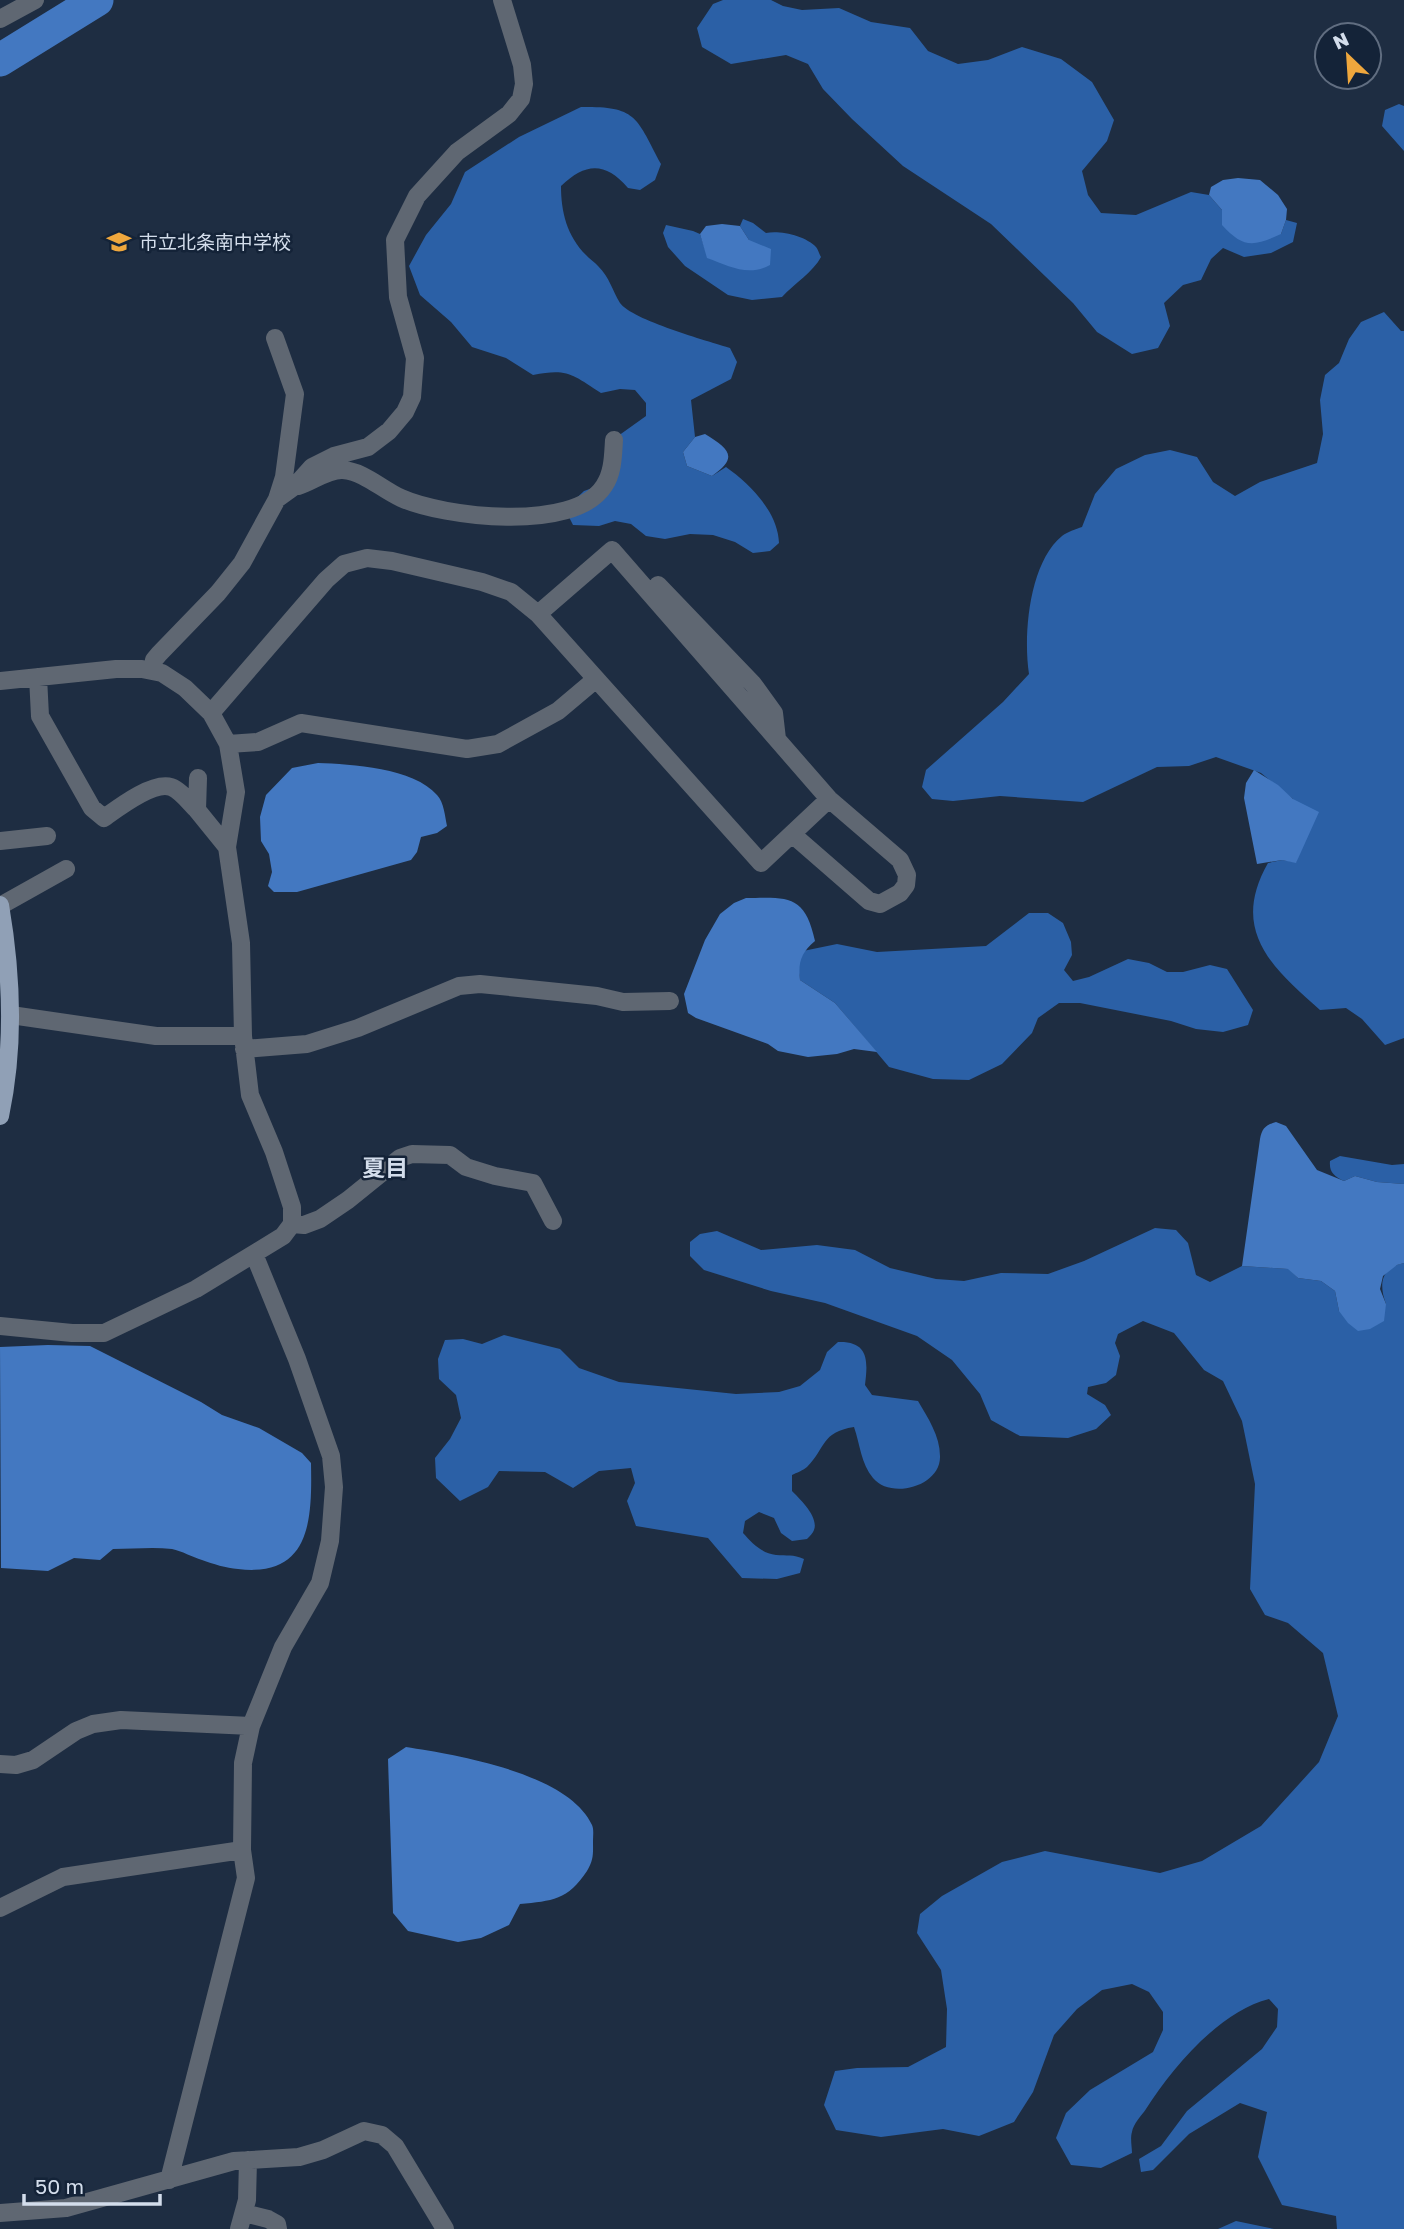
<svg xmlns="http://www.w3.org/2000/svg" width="1404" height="2229" viewBox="0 0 1404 2229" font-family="'Golos Text','Noto Sans JP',sans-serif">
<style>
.forest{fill:#2b60a6}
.water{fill:#4378c1}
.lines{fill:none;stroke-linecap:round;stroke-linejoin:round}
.river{stroke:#4378c1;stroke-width:33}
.minor{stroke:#5f6772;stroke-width:18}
.major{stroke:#90a0b6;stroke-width:18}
.labels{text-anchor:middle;stroke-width:5;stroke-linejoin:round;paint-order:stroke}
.poi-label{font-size:19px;fill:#d3ddeb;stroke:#142338;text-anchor:start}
.quarter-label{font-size:23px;font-weight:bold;fill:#d3ddeb;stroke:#142338}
</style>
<rect width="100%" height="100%" fill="#1e2d42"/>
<path class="forest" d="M 723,0 L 771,0 L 783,6 L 802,10 L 839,8 L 871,22 L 910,28 L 928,51 L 958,64 L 988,60 L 1022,47 L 1061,59 L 1092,82 L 1114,120 L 1107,141 L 1082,171 L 1088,195 L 1101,213 L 1136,215 L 1191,192 L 1209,195 L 1222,210 L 1281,234 L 1286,220 L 1297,223 L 1293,242 L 1271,253 L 1244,257 L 1223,248 L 1211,259 L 1201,280 L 1183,285 L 1164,303 L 1170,326 L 1158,348 L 1132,354 L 1097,332 L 1073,303 L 991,224 L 903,166 L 852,119 L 823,89 L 808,64 L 786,55 L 731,64 L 702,47 L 697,28 L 713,4 Z
M 1399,104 L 1404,106 L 1404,151 L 1382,126 L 1385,110 Z
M 581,107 C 637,106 636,117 661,164 L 655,180 L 640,190 L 628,188 C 605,161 585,163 561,186 C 561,212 567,236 586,255 C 589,259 595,262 598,266 C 610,278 612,290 620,303 C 632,320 708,341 730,348 L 737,362 L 731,379 L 691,400 L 695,437 L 683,452 L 687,466 L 712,476 L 726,467 C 750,484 778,512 779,543 L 770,551 L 753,553 L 735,542 L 713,535 L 690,534 L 665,539 L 646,536 L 631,524 L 615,521 L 599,526 L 573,525 L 565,509 L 584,491 L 604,484 L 618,436 L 646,416 L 646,403 L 635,390 L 620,389 L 601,393 C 572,374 567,368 533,375 L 506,358 L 472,347 L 451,322 L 420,295 L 409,266 L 426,235 L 451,204 L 465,172 L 519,137 Z
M 743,219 L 753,223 L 766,233 C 780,230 806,236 816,247 C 818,249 819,254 821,257 C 814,271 794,284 782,297 L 752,300 L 728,295 L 685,266 L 668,247 L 663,233 L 666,225 L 693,231 L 700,234 L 708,258 L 749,240 L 740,226 Z
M 1384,312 L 1401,331 L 1404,331 L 1404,1038 L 1385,1045 L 1362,1019 L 1346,1008 L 1320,1010 C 1271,967 1230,930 1268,863 L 1282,860 L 1296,862 L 1305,839 L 1293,799 L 1261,773 L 1216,757 L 1189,766 L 1157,767 L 1083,802 L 1000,796 L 953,801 L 932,799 L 922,787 L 926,770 L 1003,702 L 1029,674 C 1023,635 1029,563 1062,536 C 1067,532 1076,529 1082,527 L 1095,494 L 1116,469 L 1145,455 L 1170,450 L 1197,457 L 1213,482 L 1235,496 L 1260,482 L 1317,463 L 1323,434 L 1320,400 L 1325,375 L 1339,363 L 1349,339 L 1361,322 Z
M 1029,913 L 1048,913 L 1063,923 L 1071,942 L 1072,955 L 1064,970 L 1073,981 L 1089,977 L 1128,959 L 1149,963 L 1167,972 L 1183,972 L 1210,965 L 1227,969 L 1253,1010 L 1248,1025 L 1223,1032 L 1196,1029 L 1171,1021 L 1080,1003 L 1059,1003 L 1038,1018 L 1032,1033 L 1002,1064 L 969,1080 L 933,1079 L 889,1067 L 835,1003 L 800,980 L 798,965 L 803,951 L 837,944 L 877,952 L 986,946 Z
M 1340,1156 L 1392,1165 L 1404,1164 L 1404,1184 L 1377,1182 L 1355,1176 L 1344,1181 C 1334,1176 1329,1172 1330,1161 Z
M 1155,1228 L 1176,1230 L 1188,1243 L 1196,1275 L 1210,1282 L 1242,1266 L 1289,1269 L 1298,1278 L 1321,1281 L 1335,1291 L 1339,1311 L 1386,1304 C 1379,1285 1380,1268 1404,1263 L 1404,2229 L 1337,2229 L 1336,2216 L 1282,2205 L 1258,2157 L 1267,2112 L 1240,2103 L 1189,2134 L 1153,2170 L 1141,2172 L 1139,2159 L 1161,2146 L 1187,2111 L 1262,2049 L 1277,2027 L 1278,2009 L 1269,1999 C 1220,2011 1172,2068 1146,2109 C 1142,2115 1133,2124 1132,2132 C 1130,2138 1132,2147 1132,2153 L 1101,2168 L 1071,2165 L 1056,2138 L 1066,2113 L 1090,2090 L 1153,2052 L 1163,2030 L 1163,2012 L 1149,1992 L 1132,1984 L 1102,1990 L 1077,2009 L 1054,2035 L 1033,2092 L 1014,2122 L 979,2136 L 943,2129 L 881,2137 L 836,2130 L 824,2105 L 835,2071 L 857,2068 L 908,2067 L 946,2047 L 947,2009 L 941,1970 L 917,1933 L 920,1914 L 942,1896 L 1002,1862 L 1045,1851 L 1160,1873 L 1202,1861 L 1261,1826 L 1319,1762 L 1338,1716 L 1323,1653 L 1288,1623 L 1265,1615 L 1250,1589 L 1255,1484 L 1242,1421 L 1223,1381 L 1204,1370 L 1174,1333 L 1143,1321 L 1118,1334 L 1115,1343 L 1120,1356 L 1116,1375 L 1106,1383 L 1088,1387 L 1087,1394 L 1105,1405 L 1111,1415 L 1096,1429 L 1068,1438 L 1020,1436 L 991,1420 L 980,1394 L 952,1360 L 917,1336 L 825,1303 L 771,1291 L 704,1270 L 690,1256 L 690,1242 L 700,1234 L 717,1231 L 761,1250 L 817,1245 L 855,1250 L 890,1268 L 936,1279 L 964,1281 L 1001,1273 L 1048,1274 L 1084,1261 Z
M 504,1335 L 560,1349 L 579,1368 L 619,1382 L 736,1394 L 779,1392 L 800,1386 L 820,1370 L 827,1352 L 838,1342 C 869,1341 868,1361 865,1385 L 872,1395 L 918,1401 C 928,1418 940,1436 940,1456 C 941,1486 891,1500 873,1478 C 861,1464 860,1444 854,1427 C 821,1432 826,1448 807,1467 C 804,1470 796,1473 792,1475 L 792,1491 C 800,1499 819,1517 814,1530 C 813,1533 810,1536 807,1539 L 792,1541 L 781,1533 L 774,1518 L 759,1512 L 745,1521 L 743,1533 C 752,1543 761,1553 776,1555 C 787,1556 793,1554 804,1559 L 800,1573 L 777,1579 L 742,1578 L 708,1538 L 636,1526 L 627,1501 L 635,1483 L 631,1468 L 599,1471 L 573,1488 L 545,1472 L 499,1471 L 488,1487 L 460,1501 L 436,1478 L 435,1458 L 450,1439 L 461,1418 L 456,1395 L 439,1379 L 438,1359 L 445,1340 L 463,1339 L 482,1344 Z
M 1236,2221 L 1274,2229 L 1218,2229 Z"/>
<path class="water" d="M 1238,178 L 1260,180 L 1278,195 L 1287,209 L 1286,220 L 1281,234 C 1253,247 1243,248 1222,225 L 1222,210 L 1209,195 L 1211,187 L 1223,180 Z
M 722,224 L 740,226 L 749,240 L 771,249 L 770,265 C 748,277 729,266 707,258 L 700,234 L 706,226 Z
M 705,434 C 728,448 740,457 712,476 L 687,466 L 683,452 L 695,437 Z
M 318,763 C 351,764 414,768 437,795 C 444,802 445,817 447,826 L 437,833 L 421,837 L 417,852 L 411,860 L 297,892 L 274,892 L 268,886 L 272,872 L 269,854 L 261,841 L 260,817 L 266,795 L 292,768 Z
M 1254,770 L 1278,785 L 1293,799 L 1319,812 L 1296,863 L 1282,860 L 1257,864 L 1244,798 L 1246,783 Z
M 746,898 C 789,897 805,895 815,941 C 801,953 798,962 800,980 L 835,1003 L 877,1052 L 854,1049 L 837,1054 L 808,1057 L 778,1051 L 768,1044 L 696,1018 L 688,1013 L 684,994 L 705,940 L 720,914 L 734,903 Z
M 1276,1122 L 1286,1126 L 1317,1170 L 1344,1181 L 1355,1176 L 1377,1182 L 1404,1184 L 1404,1263 L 1397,1265 L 1383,1276 L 1380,1289 L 1386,1304 L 1384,1321 L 1370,1329 L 1358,1331 L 1348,1323 L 1339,1311 L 1335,1291 L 1321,1281 L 1298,1278 L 1288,1269 L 1242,1266 L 1260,1139 C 1262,1128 1266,1125 1276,1122 Z
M 48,1345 L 90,1346 L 201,1402 L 222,1415 L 259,1428 L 302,1453 L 311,1463 C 312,1517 312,1578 238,1569 C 226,1568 213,1564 202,1560 C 192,1557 182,1551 172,1549 C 153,1547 132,1549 113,1549 L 100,1560 L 74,1558 L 48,1571 L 1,1568 L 0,1347 Z
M 406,1747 C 457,1755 568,1773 592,1825 C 594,1829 593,1836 593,1841 C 593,1853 594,1860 587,1871 C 568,1900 552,1901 520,1904 L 509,1925 L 481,1938 L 458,1942 L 408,1931 L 393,1913 L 388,1759 Z"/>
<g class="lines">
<path class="river" d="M 0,60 L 97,0"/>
<path class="minor" d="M 0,19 L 35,0
M 275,338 L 295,394 L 284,477 L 277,499
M 298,486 C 312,482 328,469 343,470 C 365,472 381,489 401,498 C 443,517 574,533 604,486 C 613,473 613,456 614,440
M 658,585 L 753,684 L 774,713 L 777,739
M 538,614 L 612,550 L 829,799 L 900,860 L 907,875 L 906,885 L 900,893 L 880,904 L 869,901 L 792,834
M 152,671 L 154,660 L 159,654 L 218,593 L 242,563 L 277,499 L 295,486 L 312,467 L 334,456 L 368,447 L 389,431 L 405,412 L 412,397 L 415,358 L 398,297 L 395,240 L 417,196 L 457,152 L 509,114 L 521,99 L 524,84 L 522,65 L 502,0
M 38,677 L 40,716 L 92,808 L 104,818 C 118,808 153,781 171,787 C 180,790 190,803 197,810
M 0,681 L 116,669 L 142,669 L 162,673 L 185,688 L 211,713 L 228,744 L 236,792 L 227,847 L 241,943 L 243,1036 L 250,1095 L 274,1152 L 292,1207 L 292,1224 L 283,1236 L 196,1289 L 104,1333 L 72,1333 L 0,1326
M 211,713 L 326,580 L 344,564 L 367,558 L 392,561 L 482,582 L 511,592 L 538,614 L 761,863 L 829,799
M 228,744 L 258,742 L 301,723 L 467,749 L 498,744 L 558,711 L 596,679
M 198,778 L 197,810 L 227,847
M 0,841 L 47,836
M 0,906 L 66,869
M 11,1015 L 156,1036 L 243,1036
M 244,1049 L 307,1044 L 358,1028 L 459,986 L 480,984 L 597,996 L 623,1002 L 670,1001
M 292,1224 L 304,1225 L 320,1219 L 348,1200 L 400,1158 L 412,1154 L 450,1155 L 466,1167 L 495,1176 L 533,1183 L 553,1221
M 0,1764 L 16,1765 L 33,1760 L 76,1731 L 93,1724 L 121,1720 L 251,1726
M 0,1908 L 63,1877 L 242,1850
M 169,2180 L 246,1878 L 242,1850 L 243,1763 L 251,1726 L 283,1647 L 320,1583 L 330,1541 L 334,1487 L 331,1456 L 297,1359 L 254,1254
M 0,2213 L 66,2208 L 234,2161 L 299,2157 L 323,2150 L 364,2131 L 382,2135 L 395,2146 L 445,2229
M 244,2213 L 268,2219 L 277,2224 L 278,2229
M 239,2229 L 247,2200 L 248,2160"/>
<path class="major" d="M 0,905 C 12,975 15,1046 0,1116"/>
</g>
<defs>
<g id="school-bare" transform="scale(1.89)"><path d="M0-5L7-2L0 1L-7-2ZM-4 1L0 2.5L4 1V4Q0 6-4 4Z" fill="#efa73d" stroke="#142338" stroke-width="2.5" paint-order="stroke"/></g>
</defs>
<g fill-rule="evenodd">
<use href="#school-bare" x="119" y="242"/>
</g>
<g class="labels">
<g class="poi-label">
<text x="139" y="249">市立北条南中学校</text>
</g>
<g class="quarter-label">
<text x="385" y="1176">夏目</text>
</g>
</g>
<g transform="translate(1348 56) rotate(335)"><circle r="33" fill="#142338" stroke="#606d80" stroke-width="2"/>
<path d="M0-5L12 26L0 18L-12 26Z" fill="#efa73d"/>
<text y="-10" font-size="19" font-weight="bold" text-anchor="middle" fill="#d3ddeb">N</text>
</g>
<path d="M24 2194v10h136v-10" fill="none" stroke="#d3ddeb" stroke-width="3.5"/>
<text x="35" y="2194" font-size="21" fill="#d3ddeb" stroke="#142338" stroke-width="5" paint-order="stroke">50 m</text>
</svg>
